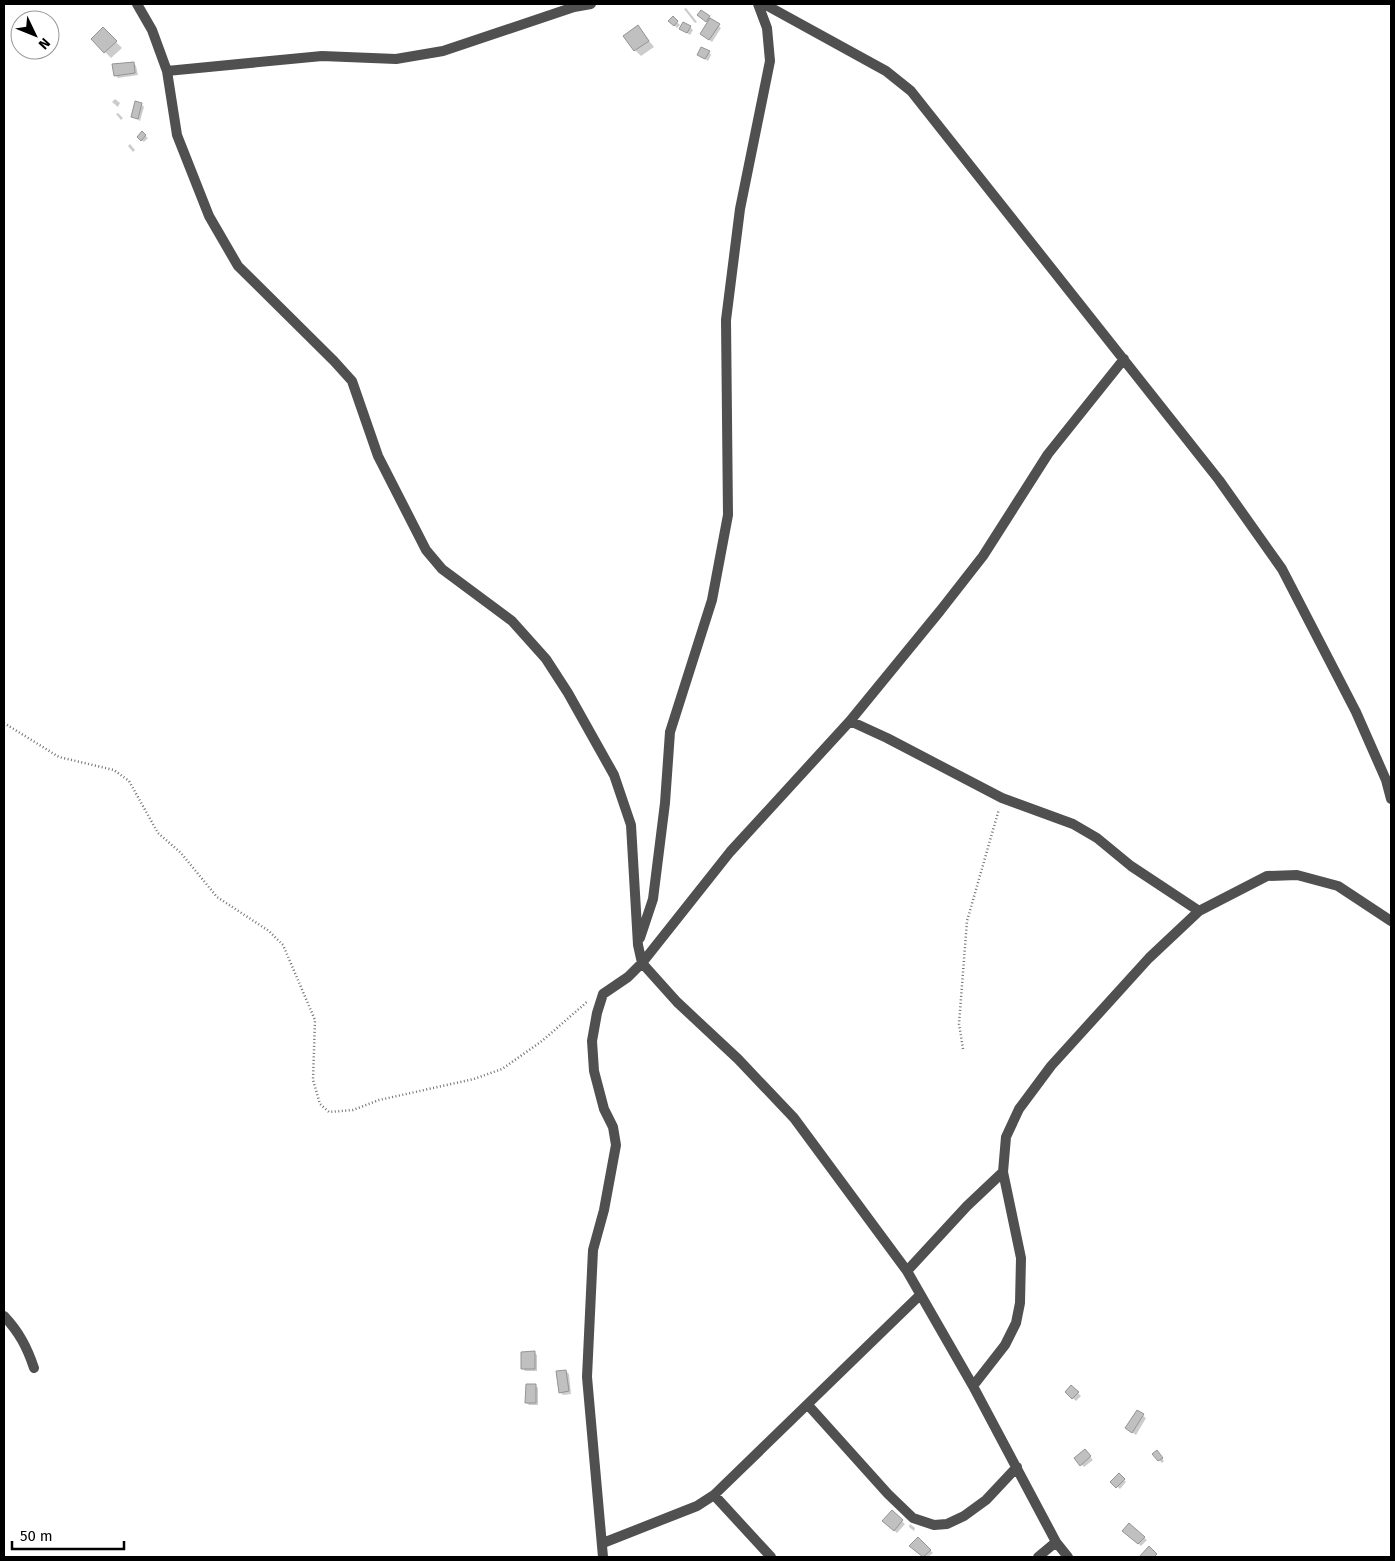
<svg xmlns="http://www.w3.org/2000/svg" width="1395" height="1561" viewBox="0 0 1395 1561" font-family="'Fira Sans',sans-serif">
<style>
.shadow{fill:#0003}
.building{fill:#c0c0c0;stroke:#949494}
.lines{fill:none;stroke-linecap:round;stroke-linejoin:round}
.path{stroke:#727272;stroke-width:2.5;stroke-dasharray:1 2.5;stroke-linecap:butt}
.minor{stroke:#505050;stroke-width:10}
</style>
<rect width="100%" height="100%" fill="#fff"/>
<path class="shadow" d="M 686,8 L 697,22 L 695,23 L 684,9 Z
M 701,17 L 709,17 L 721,28 L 712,42 L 704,36 L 708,23 Z
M 673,18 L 680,25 L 677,28 L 670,21 Z
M 638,27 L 654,47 L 641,56 L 635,50 Z
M 690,27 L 693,30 L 690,35 L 680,28 Z
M 103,29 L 122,48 L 111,58 L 92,39 Z
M 709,52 L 711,55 L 708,61 L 698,54 Z
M 134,63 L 136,66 L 138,75 L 118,78 L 115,75 Z
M 115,99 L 120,103 L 118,107 L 112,102 Z
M 142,105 L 144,107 L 140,121 L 132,116 Z
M 118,113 L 123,118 L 121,120 L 116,114 Z
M 142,133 L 148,138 L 144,142 L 138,137 Z
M 130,144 L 135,150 L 133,152 L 128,146 Z
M 534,1352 L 537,1355 L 537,1371 L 525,1371 L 523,1369 Z
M 566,1371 L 569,1374 L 571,1394 L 563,1395 L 560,1392 Z
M 536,1386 L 538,1388 L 538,1405 L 529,1405 L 526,1402 Z
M 1072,1387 L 1081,1396 L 1076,1401 L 1067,1392 Z
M 1138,1412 L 1146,1418 L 1136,1435 L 1130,1431 Z
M 1085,1451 L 1093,1460 L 1084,1467 L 1076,1459 Z
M 1159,1454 L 1164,1461 L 1162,1463 L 1159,1460 Z
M 1119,1475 L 1126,1482 L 1120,1489 L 1112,1482 Z
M 892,1512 L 905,1524 L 897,1533 L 884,1521 Z
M 910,1524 L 915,1528 L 914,1531 L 909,1527 Z
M 1129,1525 L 1147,1540 L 1141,1546 L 1124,1530 Z
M 918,1539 L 933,1553 L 928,1557 L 923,1557 L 911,1546 Z"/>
<path class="building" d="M 701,10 L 710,16 L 706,22 L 697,15 Z
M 673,16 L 678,21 L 674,26 L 668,21 Z
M 710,18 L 720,24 L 709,40 L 700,34 Z
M 683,22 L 691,26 L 687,33 L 679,29 Z
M 638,25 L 649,41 L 634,51 L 623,36 Z
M 103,27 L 117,41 L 104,53 L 91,39 Z
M 701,47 L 710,51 L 705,59 L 697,55 Z
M 134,62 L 135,73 L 114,76 L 112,64 Z
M 135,101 L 142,103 L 138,119 L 131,117 Z
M 142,131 L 146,135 L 141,141 L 137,137 Z
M 535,1351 L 535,1369 L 521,1369 L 521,1352 Z
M 566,1370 L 569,1391 L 559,1393 L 556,1371 Z
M 526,1384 L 536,1384 L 536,1403 L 525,1403 Z
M 1071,1385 L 1079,1392 L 1072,1399 L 1065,1392 Z
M 1137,1410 L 1144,1414 L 1132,1433 L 1125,1428 Z
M 1085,1449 L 1091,1456 L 1080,1466 L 1074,1458 Z
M 1157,1450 L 1163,1458 L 1158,1461 L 1152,1454 Z
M 1119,1473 L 1125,1479 L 1116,1488 L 1110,1482 Z
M 892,1510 L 903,1520 L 894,1531 L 882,1521 Z
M 1129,1523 L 1145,1537 L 1138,1544 L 1122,1531 Z
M 918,1537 L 931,1550 L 923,1557 L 909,1546 Z
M 1149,1546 L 1157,1554 L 1154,1557 L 1139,1557 Z"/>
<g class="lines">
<path class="path" d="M 4,723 L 59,757 L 114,770 L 129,781 L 158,833 L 181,853 L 217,897 L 269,931 L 283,945 L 315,1020 L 313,1080 L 320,1104 L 329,1112 L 353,1110 L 379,1100 L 474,1079 L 502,1069 L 542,1041 L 588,1001
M 963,1049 L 959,1024 L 967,921 L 999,809"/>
<path class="minor" d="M 137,4 L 152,30 L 167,71 L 177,135 L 209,216 L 238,266 L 334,361 L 352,381 L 378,456 L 426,550 L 442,569 L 512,621 L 546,659 L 568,693 L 614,775 L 631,825 L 638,945 L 642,963 L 677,1002 L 738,1059 L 794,1118 L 907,1271 L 973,1386 L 1056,1542 L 1068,1557
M 764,4 L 886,71 L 911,91 L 1219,480 L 1282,569 L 1356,712 L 1386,780 L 1391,799
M 167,71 L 322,56 L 396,59 L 443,51 L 574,7 L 591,4
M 850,721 L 887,738 L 1002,798 L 1073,824 L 1097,838 L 1131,866 L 1199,911
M 640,938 L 653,899 L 665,803 L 670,732 L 712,600 L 728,515 L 726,320 L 740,209 L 770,61 L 767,28 L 758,4
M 907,1271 L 967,1206 L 1003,1172
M 4,1316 C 19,1332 27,1347 34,1368
M 973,1386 L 1005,1345 L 1016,1323 L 1020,1303 L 1021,1258 L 1003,1172 L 1006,1137 L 1019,1109 L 1051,1066 L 1149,958 L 1199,911 L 1267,876 L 1297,875 L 1338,886 L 1391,921
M 808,1405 L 888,1494 L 913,1518 L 934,1525 L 947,1524 L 964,1516 L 986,1500 L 1017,1467
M 714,1495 L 771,1557
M 603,1543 L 697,1506 L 714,1495 L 920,1295
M 603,1557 L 587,1377 L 593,1250 L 604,1210 L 616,1145 L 613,1127 L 604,1109 L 594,1071 L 592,1041 L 597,1013 L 603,994 L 628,977 L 642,963 L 730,852 L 850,721 L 940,611 L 983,556 L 1048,454 L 1124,359
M 1038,1557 L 1056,1542"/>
</g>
<rect width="1395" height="1561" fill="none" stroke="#000000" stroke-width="10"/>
<g transform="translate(35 35) rotate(133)"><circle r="24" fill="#ffffff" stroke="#999999"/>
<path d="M0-4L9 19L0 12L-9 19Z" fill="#000000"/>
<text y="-8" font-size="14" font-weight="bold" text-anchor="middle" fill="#000000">N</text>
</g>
<path d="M12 1541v8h112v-8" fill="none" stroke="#000000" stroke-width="2.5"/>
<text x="20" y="1541" font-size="15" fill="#000000" stroke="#ffffff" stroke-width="4" paint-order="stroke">50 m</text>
</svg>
